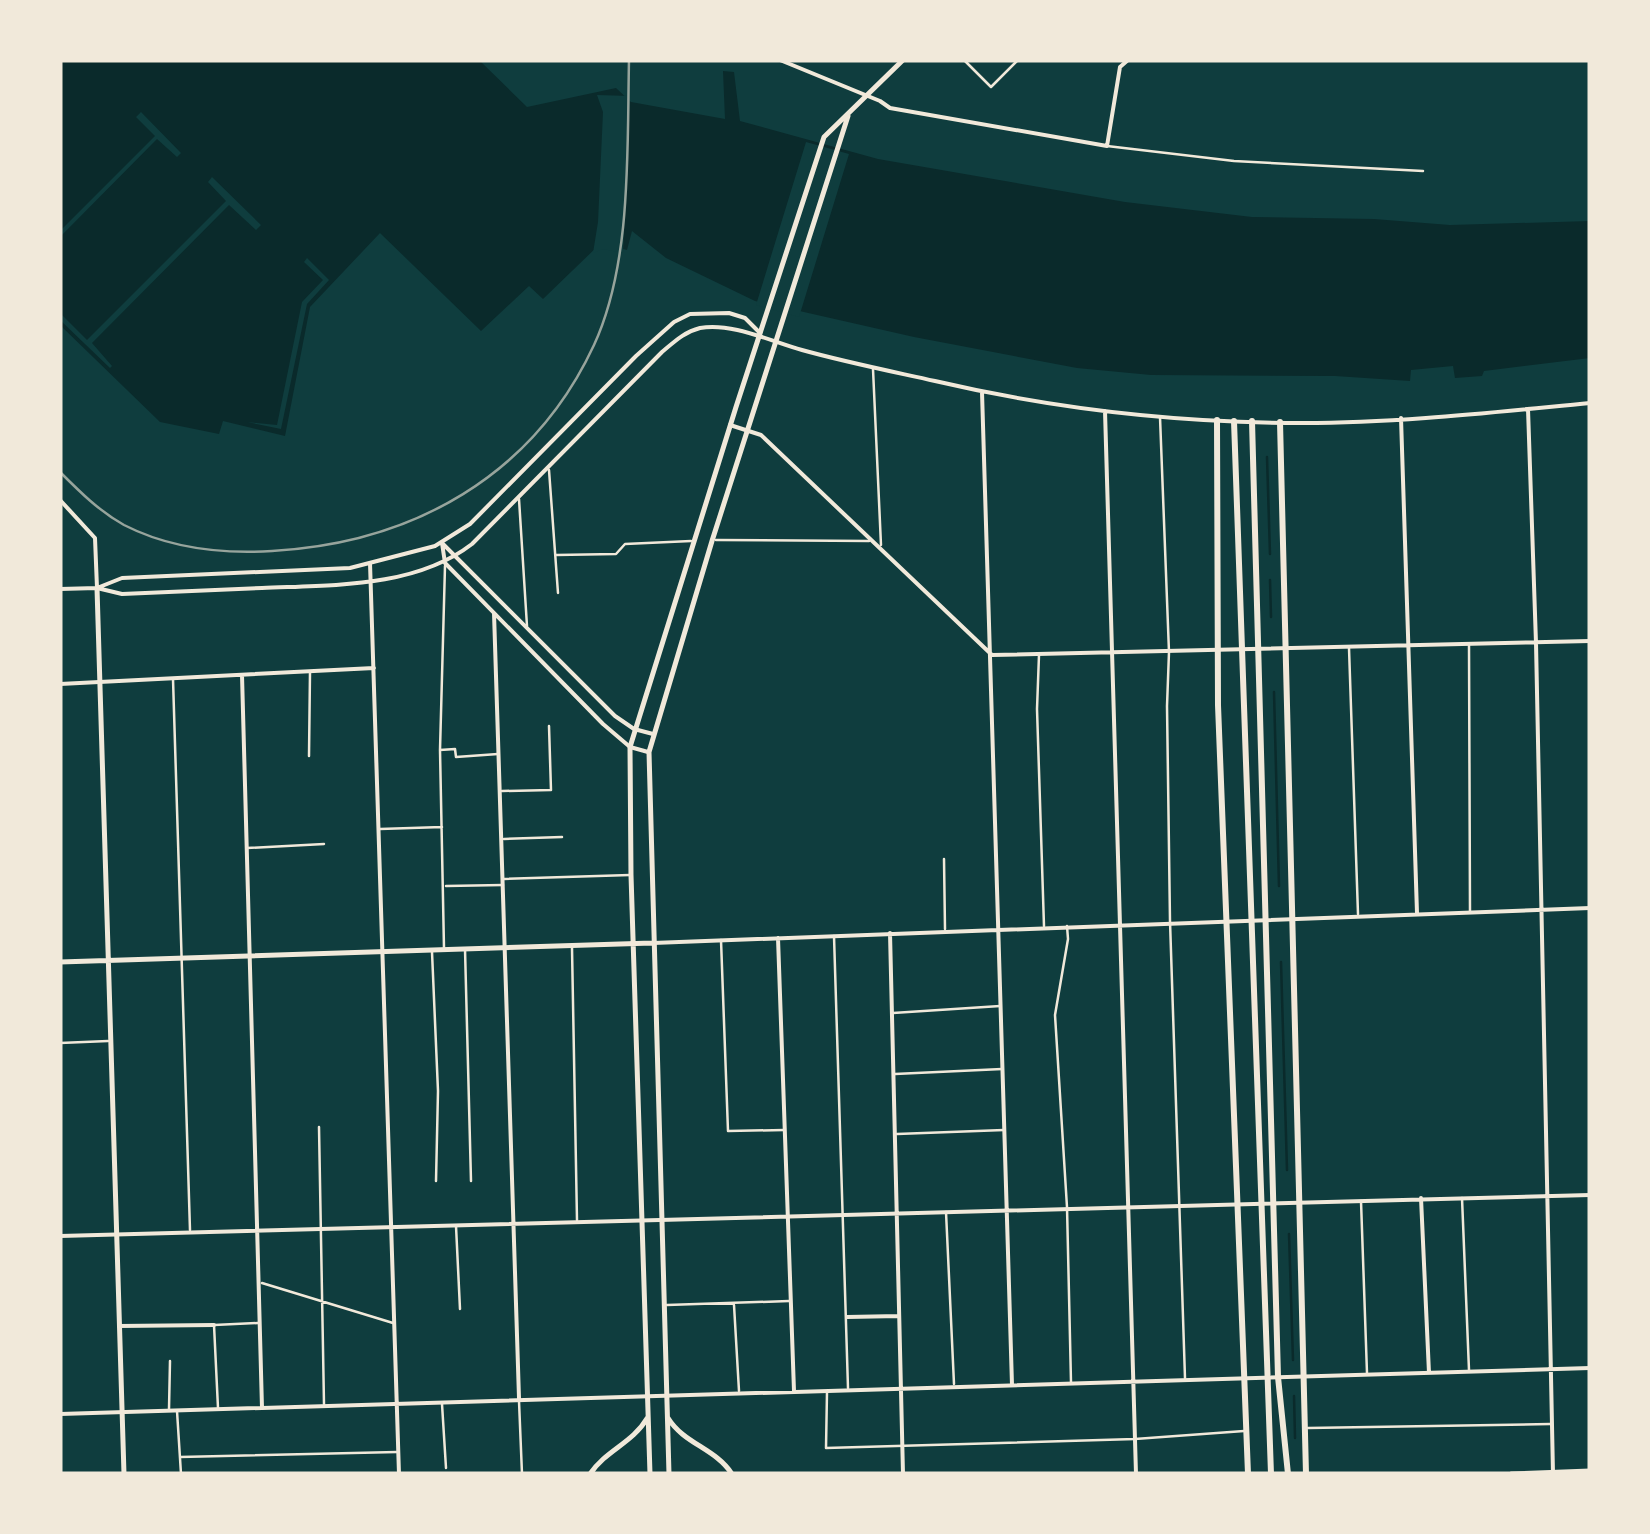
<svg xmlns="http://www.w3.org/2000/svg" width="1650" height="1534" viewBox="0 0 1650 1534" font-family="Karla,sans-serif">
<style>
.water{fill:#0a2a2b}
.pier{fill:#0f3d3e}
.lines{fill:none;stroke-linecap:round;stroke-linejoin:round}
.stream{stroke:#0a2a2b;stroke-width:2.5}
.service{stroke:#f1e9da;stroke-width:2.5}
.minor{stroke:#f1e9da;stroke-width:4}
.tertiary{stroke:#f1e9da;stroke-width:5}
.secondary{stroke:#f1e9da;stroke-width:6}
.tram{stroke:#97a49c;stroke-width:2.5}
</style>
<rect width="100%" height="100%" fill="#0f3d3e"/>
<path class="water" d="M 60,60 L 479,60 L 527,107 L 616,88 L 631,102 L 725,119 L 723,71 L 734,72 L 740,121 L 878,159 L 1125,202 L 1252,217 L 1374,219 L 1450,225 L 1590,221 L 1590,358 L 1484,371 L 1482,376 L 1455,378 L 1453,366 L 1411,370 L 1410,381 L 1335,376 L 1151,375 L 1077,368 L 914,337 L 755,301 L 666,258 L 632,231 L 627,250 L 601,243 L 543,299 L 529,286 L 481,331 L 380,233 L 310,307 L 285,436 L 223,421 L 219,434 L 160,422 L 60,325 Z"/>
<path class="pier" d="M 597,95 L 630,96 L 623,253 L 603,249 L 593,253 L 598,222 L 603,112 Z
M 141,112 L 181,153 L 177,157 L 157,139 L 60,237 L 60,231 L 155,136 L 136,117 Z
M 806,142 L 849,154 L 799,317 L 756,305 Z
M 212,177 L 261,225 L 256,230 L 229,205 L 92,343 L 112,366 L 110,368 L 60,320 L 60,313 L 87,340 L 226,201 L 208,182 Z
M 307,258 L 329,280 L 307,304 L 281,429 L 247,422 L 277,425 L 302,302 L 323,280 L 304,262 Z"/>
<g class="lines">
<path class="stream" d="M 1267,457 L 1270,554
M 1270,580 L 1271,617
M 1274,692 L 1279,886
M 1281,962 L 1287,1170
M 1289,1234 L 1293,1360
M 1294,1396 L 1295,1438"/>
<path class="service" d="M 964,60 L 991,87 L 1018,60
M 1107,146 L 1234,161 L 1423,171
M 873,369 L 881,545
M 1160,417 L 1169,652 L 1167,706 L 1170,921 L 1185,1378
M 549,470 L 558,593
M 519,499 L 527,626
M 716,540 L 869,541
M 556,555 L 616,554 L 625,544 L 691,541
M 1469,644 L 1470,911
M 1349,648 L 1358,914
M 1039,655 L 1037,709 L 1044,926
M 173,679 L 190,1230
M 440,750 L 455,749 L 456,757 L 498,754
M 309,756 L 310,672
M 502,791 L 551,790 L 549,726
M 380,829 L 442,827
M 504,839 L 562,837
M 247,848 L 324,844
M 944,859 L 945,929
M 504,879 L 630,875
M 446,886 L 503,885
M 1067,926 L 1068,939 L 1055,1015 L 1067,1207 L 1071,1382
M 834,936 L 848,1388
M 721,940 L 728,1131 L 784,1130
M 444,948 L 440,750 L 445,566
M 572,948 L 577,1220
M 465,949 L 471,1181
M 432,952 L 438,1091 L 436,1181
M 893,1013 L 1000,1006
M 60,1043 L 108,1041
M 895,1074 L 1002,1069
M 319,1127 L 324,1404
M 897,1134 L 1004,1130
M 1462,1198 L 1469,1370
M 1361,1201 L 1367,1373
M 946,1212 L 954,1384
M 456,1226 L 460,1309
M 262,1283 L 393,1323
M 667,1305 L 789,1301
M 734,1305 L 739,1391
M 827,1392 L 826,1448 L 1135,1439 L 1244,1431
M 519,1401 L 522,1474
M 442,1404 L 446,1468
M 218,1408 L 214,1325 L 258,1323
M 169,1409 L 170,1361
M 177,1411 L 181,1474
M 1308,1428 L 1550,1424
M 180,1457 L 397,1452"/>
<path class="minor" d="M 780,60 L 880,101 L 890,108 L 1107,146 L 1120,67 L 1128,60
M 982,392 L 1012,1385
M 1528,409 L 1536,643 L 1553,1474
M 1105,411 L 1136,1474
M 1401,418 L 1417,913
M 730,425 L 761,435 L 992,655 L 1590,641
M 60,500 L 95,538 L 97,588
M 442,543 L 445,563 L 603,724 L 630,747 L 648,752
M 442,543 L 615,716 L 634,729 L 653,734
M 370,563 L 399,1474
M 97,588 L 122,578 L 350,568 L 435,546 L 470,524 L 636,356 L 674,322 L 690,314 L 729,313 L 745,318 L 759,332
M 60,589 L 97,588 L 122,594 C 169,592 216,590 262,588 C 332,585 415,588 472,544 L 662,352 C 674,342 684,332 700,328 C 732,322 772,342 802,350 C 845,362 890,371 935,381 C 1055,409 1179,423 1303,423 C 1398,423 1495,412 1590,403
M 494,613 L 519,1398
M 242,675 L 262,1408
M 60,684 L 374,668
M 890,933 L 903,1474
M 778,938 L 794,1391
M 653,943 L 1590,908
M 1421,1198 L 1429,1373
M 60,1236 L 1590,1195
M 847,1317 L 899,1316
M 119,1326 L 214,1325
M 60,1414 L 1590,1368"/>
<path class="tertiary" d="M 97,588 L 124,1474
M 60,962 L 652,943
M 668,1418 C 684,1444 715,1448 732,1474
M 590,1474 C 607,1449 632,1444 648,1417
M 650,1474 L 631,875 L 630,747 L 736,407 L 824,137 L 903,60
M 669,1474 L 649,752 L 712,541 L 848,116
M 1511,1474 L 1590,1471"/>
<path class="secondary" d="M 1217,420 L 1218,705 L 1248,1474
M 1234,421 L 1271,1474
M 1252,421 L 1278,1377 L 1288,1474
M 1280,422 L 1306,1474"/>
<path class="tram" d="M 60,472 C 80,492 99,511 124,525 C 169,548 223,554 272,551 C 413,543 533,476 594,345 C 632,263 627,150 629,60"/>
</g>
<rect width="1650" height="1534" fill="none" stroke="#f1e9da" stroke-width="125"/>
</svg>
